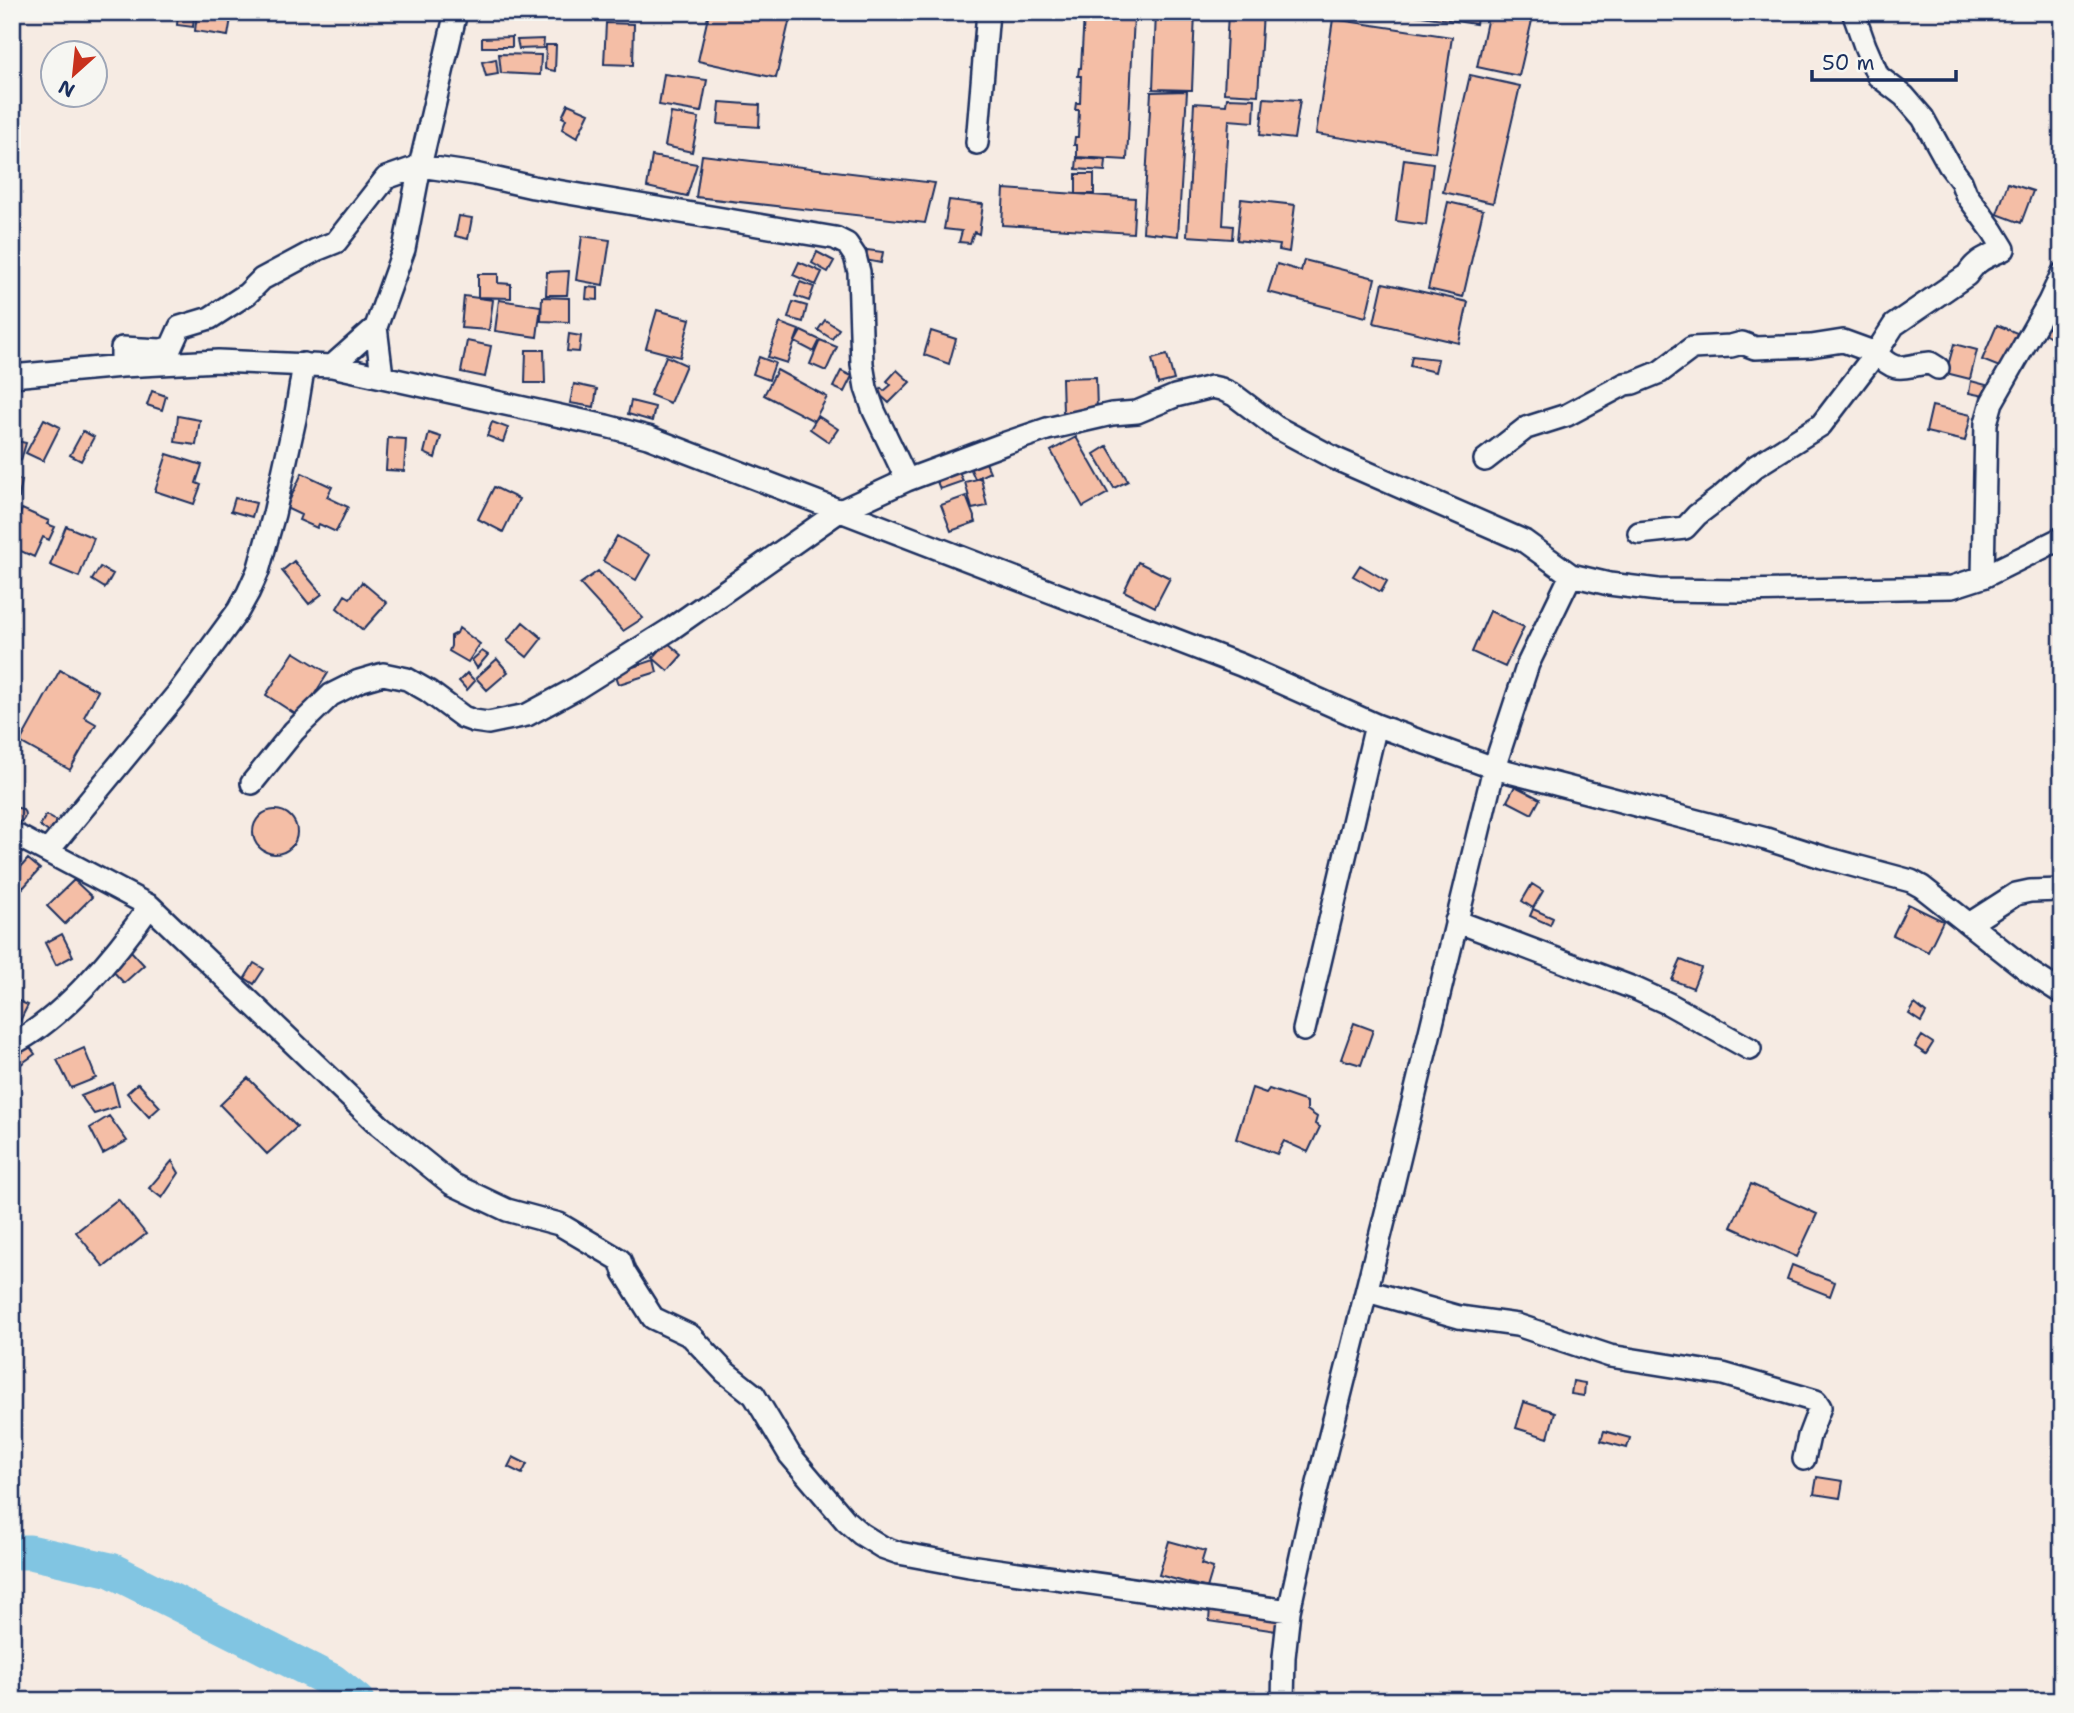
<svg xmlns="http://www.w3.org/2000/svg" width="2074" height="1713" viewBox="0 0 2074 1713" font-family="'Shantell Sans',sans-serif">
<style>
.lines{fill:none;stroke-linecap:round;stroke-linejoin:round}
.river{stroke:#81c5e2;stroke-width:35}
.building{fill:#f4bea6;stroke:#1b2f5e;stroke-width:2}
.street-casing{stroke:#1b2f5e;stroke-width:26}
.street{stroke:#f6f6f2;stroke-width:21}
</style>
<rect width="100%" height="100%" fill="#f6ebe3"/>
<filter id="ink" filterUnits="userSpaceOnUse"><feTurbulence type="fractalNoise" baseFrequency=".0143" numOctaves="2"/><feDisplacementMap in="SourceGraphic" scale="14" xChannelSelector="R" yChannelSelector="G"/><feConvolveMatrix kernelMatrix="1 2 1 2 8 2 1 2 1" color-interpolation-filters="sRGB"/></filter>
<g filter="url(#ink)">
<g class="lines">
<path class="river" d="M 12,1552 L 30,1552 L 111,1570 L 332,1681 L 357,1701"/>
</g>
<path class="building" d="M 709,12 L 763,12 L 790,18 L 776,78 L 698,61 Z
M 1156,12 L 1195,12 L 1192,90 L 1153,89 Z
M 1228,12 L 1263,12 L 1258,95 L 1224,93 Z
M 1395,12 L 1478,12 L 1476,24 Z
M 1489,12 L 1534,12 L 1519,76 L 1477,67 Z
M 197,13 L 231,18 L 228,36 L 195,31 Z
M 178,14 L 194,15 L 193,27 L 177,25 Z
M 1084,14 L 1134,16 L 1127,160 L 1077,157 L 1077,145 L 1074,145 L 1075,137 L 1078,137 L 1079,110 L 1075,110 L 1076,103 L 1080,103 L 1081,76 L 1078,76 L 1079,68 L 1081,68 Z
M 1333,19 L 1452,37 L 1435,152 L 1316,134 Z
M 606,23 L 634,24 L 633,65 L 604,64 Z
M 512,37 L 512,47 L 482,47 L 482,38 Z
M 544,39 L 543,48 L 519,49 L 517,40 Z
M 546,45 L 556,45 L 555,71 L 545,69 Z
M 499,54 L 541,55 L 540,75 L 501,73 Z
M 496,59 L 498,74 L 486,76 L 482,62 Z
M 664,74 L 707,80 L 701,112 L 659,105 Z
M 1470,75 L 1520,86 L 1493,203 L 1443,192 Z
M 1187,91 L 1178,236 L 1143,232 L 1151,92 Z
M 1227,98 L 1255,99 L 1254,122 L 1229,120 L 1223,225 L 1233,226 L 1232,239 L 1187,236 L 1194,103 L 1226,105 Z
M 1264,98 L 1300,100 L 1294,139 L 1260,135 Z
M 720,102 L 760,105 L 759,127 L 718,124 Z
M 568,104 L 589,113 L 577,138 L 562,129 L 566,119 L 562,117 Z
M 671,113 L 699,118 L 692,152 L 665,146 Z
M 702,155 L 935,183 L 925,223 L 696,197 Z
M 652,156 L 697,164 L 687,196 L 647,187 Z
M 1077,158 L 1106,160 L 1105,171 L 1076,169 Z
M 1404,159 L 1433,163 L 1426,225 L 1396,221 Z
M 1076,174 L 1094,174 L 1094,194 L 1076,194 Z
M 2008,183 L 2033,191 L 2021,223 L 1997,214 Z
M 1004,189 L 1135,198 L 1133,233 L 1002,225 Z
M 1241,199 L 1295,205 L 1289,252 L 1279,250 L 1280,245 L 1237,240 Z
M 949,200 L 983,204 L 979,234 L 974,232 L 970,243 L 959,242 L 962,231 L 944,229 Z
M 1448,202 L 1483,210 L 1463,297 L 1428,289 Z
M 459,216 L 472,218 L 468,239 L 455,236 Z
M 582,236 L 610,240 L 603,285 L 576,280 Z
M 867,250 L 883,252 L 881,263 L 865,260 Z
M 817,252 L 834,261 L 828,272 L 812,263 Z
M 1304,260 L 1375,278 L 1366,317 L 1268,292 L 1277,264 L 1301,271 Z
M 799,262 L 822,272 L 816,285 L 793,275 Z
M 569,271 L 567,295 L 546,295 L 547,272 Z
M 478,274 L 498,274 L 498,283 L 511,284 L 511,298 L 478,297 Z
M 800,282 L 814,287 L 809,301 L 795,296 Z
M 1383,283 L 1468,302 L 1459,343 L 1374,323 Z
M 587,287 L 598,288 L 598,300 L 586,299 Z
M 464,296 L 493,300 L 489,330 L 461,328 Z
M 542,297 L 569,298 L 569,322 L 541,321 Z
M 499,300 L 541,306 L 537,337 L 495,331 Z
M 793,302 L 807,306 L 803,322 L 788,318 Z
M 2050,306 L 2062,312 L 2062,319 L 2051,337 L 2037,329 Z
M 657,310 L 690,319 L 680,357 L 646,348 Z
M 825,320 L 839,329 L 832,339 L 818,330 Z
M 780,323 L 799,330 L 787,363 L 768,357 Z
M 1997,325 L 2017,333 L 2002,368 L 1982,360 Z
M 801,331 L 820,340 L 814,352 L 795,342 Z
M 931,331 L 956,339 L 949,364 L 924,355 Z
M 569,334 L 581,336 L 579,352 L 567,351 Z
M 820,340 L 837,347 L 826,371 L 810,364 Z
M 467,341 L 491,346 L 485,377 L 461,372 Z
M 1954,344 L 1977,350 L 1970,379 L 1946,373 Z
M 526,350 L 544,350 L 545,383 L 525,383 Z
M 1167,355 L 1174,380 L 1158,384 L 1152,359 Z
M 666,356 L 686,365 L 670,403 L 650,395 Z
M 1412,356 L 1438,359 L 1435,372 L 1410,366 Z
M 759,357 L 775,363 L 769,380 L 753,374 Z
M 777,370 L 827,397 L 814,421 L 764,395 Z
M 897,370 L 910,382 L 889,403 L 877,392 L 881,388 L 884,391 L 891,385 L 887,381 Z
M 841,371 L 852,376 L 844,392 L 833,387 Z
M 1096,377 L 1097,411 L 1063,412 L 1062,378 Z
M 1971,381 L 1986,385 L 1984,396 L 1969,393 Z
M 574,384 L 597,389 L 594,407 L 570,403 Z
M 152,391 L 166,396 L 162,410 L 147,405 Z
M 631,401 L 655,407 L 652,421 L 628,414 Z
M 1932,406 L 1971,415 L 1965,441 L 1926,432 Z
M 178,416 L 200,420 L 196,445 L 175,442 Z
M 818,416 L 838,429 L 829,442 L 810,429 Z
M 44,419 L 60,427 L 43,461 L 26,453 Z
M 492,422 L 508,428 L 503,442 L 487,436 Z
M 83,431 L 94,437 L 81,461 L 70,455 Z
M 429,433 L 441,437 L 435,458 L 424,453 Z
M 1076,437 L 1108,493 L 1083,507 L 1051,451 Z
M 388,438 L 406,439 L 404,471 L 386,470 Z
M 12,440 L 26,443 L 21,460 L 12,458 Z
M 1107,446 L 1128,481 L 1114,488 L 1094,454 Z
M 167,454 L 202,465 L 196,483 L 201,485 L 194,504 L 155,491 Z
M 984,458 L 990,472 L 975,479 L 969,465 Z
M 958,470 L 963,481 L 940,489 L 936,479 Z
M 302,473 L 332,487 L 327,497 L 348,507 L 336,532 L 319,524 L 317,528 L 299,520 L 301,515 L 286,508 Z
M 12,478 L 22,480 L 19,498 L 12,497 Z
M 981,478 L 987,506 L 972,509 L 965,482 Z
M 494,487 L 519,499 L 503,532 L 478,519 Z
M 966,496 L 976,522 L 951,531 L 941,505 Z
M 235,498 L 256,503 L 252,517 L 231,511 Z
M 22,509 L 49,521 L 47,524 L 55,527 L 49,540 L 43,537 L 34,557 L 12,547 L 12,532 Z
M 66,526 L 94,538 L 79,577 L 50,565 Z
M 617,536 L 650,555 L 636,580 L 603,561 Z
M 294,561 L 322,594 L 309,604 L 282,571 Z
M 1138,562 L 1170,578 L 1155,607 L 1124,591 Z
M 1360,565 L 1387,581 L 1381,592 L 1353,576 Z
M 100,567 L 113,574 L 105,588 L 92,580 Z
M 598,571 L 643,618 L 623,631 L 580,584 Z
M 362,582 L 387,603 L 363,630 L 337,608 L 345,595 L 350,598 Z
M 1490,611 L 1524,627 L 1505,667 L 1472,652 Z
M 523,622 L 542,638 L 527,657 L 507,641 Z
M 459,628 L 480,644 L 468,662 L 449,651 L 451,646 L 451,636 L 457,633 Z
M 667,642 L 682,655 L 668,671 L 653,658 Z
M 482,651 L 488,655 L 477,668 L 472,660 Z
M 294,652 L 328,673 L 300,717 L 266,695 Z
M 497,659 L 508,672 L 487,690 L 476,678 Z
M 654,660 L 657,672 L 619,684 L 615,673 Z
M 60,670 L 98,691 L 84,717 L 96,724 L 70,770 L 20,742 Z
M 467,673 L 475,681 L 467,690 L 459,681 Z
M 1515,786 L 1540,799 L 1532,814 L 1507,801 Z
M11 815a7 7 0 1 1 14 0a7 7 0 1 1-14 0Z
M253 832a22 22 0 1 1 44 0a22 22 0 1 1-44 0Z
M 46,815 L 65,826 L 56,837 L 40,826 Z
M 28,859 L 40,869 L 23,888 L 12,877 Z
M 74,880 L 92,897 L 65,924 L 47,906 Z
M 1532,884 L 1543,891 L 1533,908 L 1522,901 Z
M 1908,904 L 1943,921 L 1928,952 L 1893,935 Z
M 1533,909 L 1553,918 L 1550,925 L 1530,916 Z
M 62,934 L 73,956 L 56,965 L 45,943 Z
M 130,950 L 144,965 L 124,983 L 110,968 Z
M 1681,960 L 1701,968 L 1693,988 L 1672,980 Z
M 254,963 L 264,969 L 254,984 L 245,978 Z
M 16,1000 L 28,1005 L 20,1021 L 12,1017 L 12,1007 Z
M 1915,1004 L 1926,1013 L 1921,1022 L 1909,1014 Z
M 1354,1023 L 1373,1030 L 1361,1065 L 1341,1059 Z
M 1922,1036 L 1933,1043 L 1926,1054 L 1915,1047 Z
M 27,1043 L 35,1054 L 21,1064 L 13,1052 Z
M 84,1048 L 96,1078 L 71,1088 L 57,1060 Z
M 248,1078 L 297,1127 L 267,1154 L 220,1105 Z
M 113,1083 L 119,1106 L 94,1114 L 81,1096 Z
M 138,1083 L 160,1107 L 149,1117 L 127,1093 Z
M 1252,1088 L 1266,1093 L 1269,1089 L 1307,1102 L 1307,1110 L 1317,1117 L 1315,1124 L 1320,1127 L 1308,1152 L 1284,1141 L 1277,1154 L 1236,1139 Z
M 109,1116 L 127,1141 L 103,1154 L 90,1128 Z
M 172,1161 L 179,1173 L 162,1198 L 149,1188 Z
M 1751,1184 L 1817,1214 L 1797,1257 L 1731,1227 Z
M 118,1199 L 146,1234 L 104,1267 L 76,1232 Z
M 1792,1265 L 1835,1282 L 1830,1296 L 1787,1279 Z
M 1573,1381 L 1585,1383 L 1584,1396 L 1571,1394 Z
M 1524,1402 L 1555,1412 L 1548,1438 L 1516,1428 Z
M 1604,1431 L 1630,1438 L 1627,1448 L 1601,1441 Z
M 513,1457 L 527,1464 L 522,1474 L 508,1467 Z
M 1817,1477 L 1843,1481 L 1840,1498 L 1814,1494 Z
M 1169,1541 L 1205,1551 L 1201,1564 L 1213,1568 L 1207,1588 L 1159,1575 Z
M 1210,1608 L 1285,1618 L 1283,1632 L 1209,1621 Z
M 663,1691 L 681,1693 L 680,1701 L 662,1701 Z"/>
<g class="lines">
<g class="street-casing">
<path id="street" d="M 1853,12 L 1865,46 L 1878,76 L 1904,96 L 1923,118 L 1949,165 L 1961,181 L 1966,194 L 1993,231 L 2004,249 C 1986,258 1978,258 1967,275 L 1894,325 L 1876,353 C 1898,376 1903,365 1930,363 L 1938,368
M 977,143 L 988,12
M 122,366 L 122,348 L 161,350 L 171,347 L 180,327 L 210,318 L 247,294 L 262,279 L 316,250 L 336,242 L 386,178 L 420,166 L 475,174 L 533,187 L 835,238 L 847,244 L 855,256 L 859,272 L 862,364 L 866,388 L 874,411 L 907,480
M 332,366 L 376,327
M 12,376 L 122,366 L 218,361 L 332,366 L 606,426 L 648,437 L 1241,665 L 1376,725 L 1494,768 L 1389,1201 L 1310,1515 L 1289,1611 L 1284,1657 L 1283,1701
M 382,376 L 376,327 L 404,249 L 420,166 L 456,12
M 1485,460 L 1526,428 L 1567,415 L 1625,384 L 1633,383 L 1660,372 L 1692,348 L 1731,346 L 1742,343 L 1755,348 L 1811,346 L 1843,341 L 1876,353 L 1821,425 L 1756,466 L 1722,496 L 1697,515 L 1685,528 L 1639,533
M 1571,575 L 1528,664 L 1494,768 L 1766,839 L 1822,857 L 1911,881 L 1922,887 L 2031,973 L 2062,993
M 1983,577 L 1986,423 L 1992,402 L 2049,302 L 2062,274
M 252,783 L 294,731 L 331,695 L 359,681 L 383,674 L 407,679 L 428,691 L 463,717 L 474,721 L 488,723 L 527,715 L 577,688 L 671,629 L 838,512 L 907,480 L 1006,443 L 1047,429 L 1112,414 L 1137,412 L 1175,396 L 1212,387 L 1221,389 L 1234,395 L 1276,427 L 1334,458 L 1524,541 L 1571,575 L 1609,584 L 1658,590 L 1741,591 L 1952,587 L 1983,577 L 2062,538
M 12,833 L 150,906 L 379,1125 L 452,1184 L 507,1210 L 559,1224 L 620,1260 L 624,1272 L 653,1318 L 691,1336 L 725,1372 L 754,1395 L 790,1455 L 846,1521 L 861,1534 L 882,1547 L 899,1553 L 969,1566 L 1289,1611
M 48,851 L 178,693 L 238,611 L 248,593 L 258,571 L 274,514 L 295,419 L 304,364
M 1456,921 L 1636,989 L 1669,1004 L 1750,1049
M 1969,924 L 2016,894 L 2030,891 L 2062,890
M 1304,1030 L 1376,725
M 12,1044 C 63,1019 117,953 150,906
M 1367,1291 L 1459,1317 L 1517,1325 L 1610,1356 L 1723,1374 L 1816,1401 L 1820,1407 L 1809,1436 L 1804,1459"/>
</g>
<use href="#street" class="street"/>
</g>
</g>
<rect width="2074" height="1713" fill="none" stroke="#f6f6f2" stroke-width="42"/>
<rect x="21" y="21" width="2032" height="1671" fill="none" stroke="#1b2f5e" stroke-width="2.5" filter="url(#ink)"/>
<g transform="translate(74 74) rotate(207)"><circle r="33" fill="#f6f6f2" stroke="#9ea6b7" stroke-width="2"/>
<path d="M0-5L12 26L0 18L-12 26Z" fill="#c8321e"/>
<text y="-10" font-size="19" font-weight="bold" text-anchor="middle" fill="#1b2f5e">N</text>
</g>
<path d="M1812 70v10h144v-10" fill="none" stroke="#1b2f5e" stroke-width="3.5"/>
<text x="1822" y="70" font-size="21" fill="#1b2f5e" stroke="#f6f6f2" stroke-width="5" paint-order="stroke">50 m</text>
</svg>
